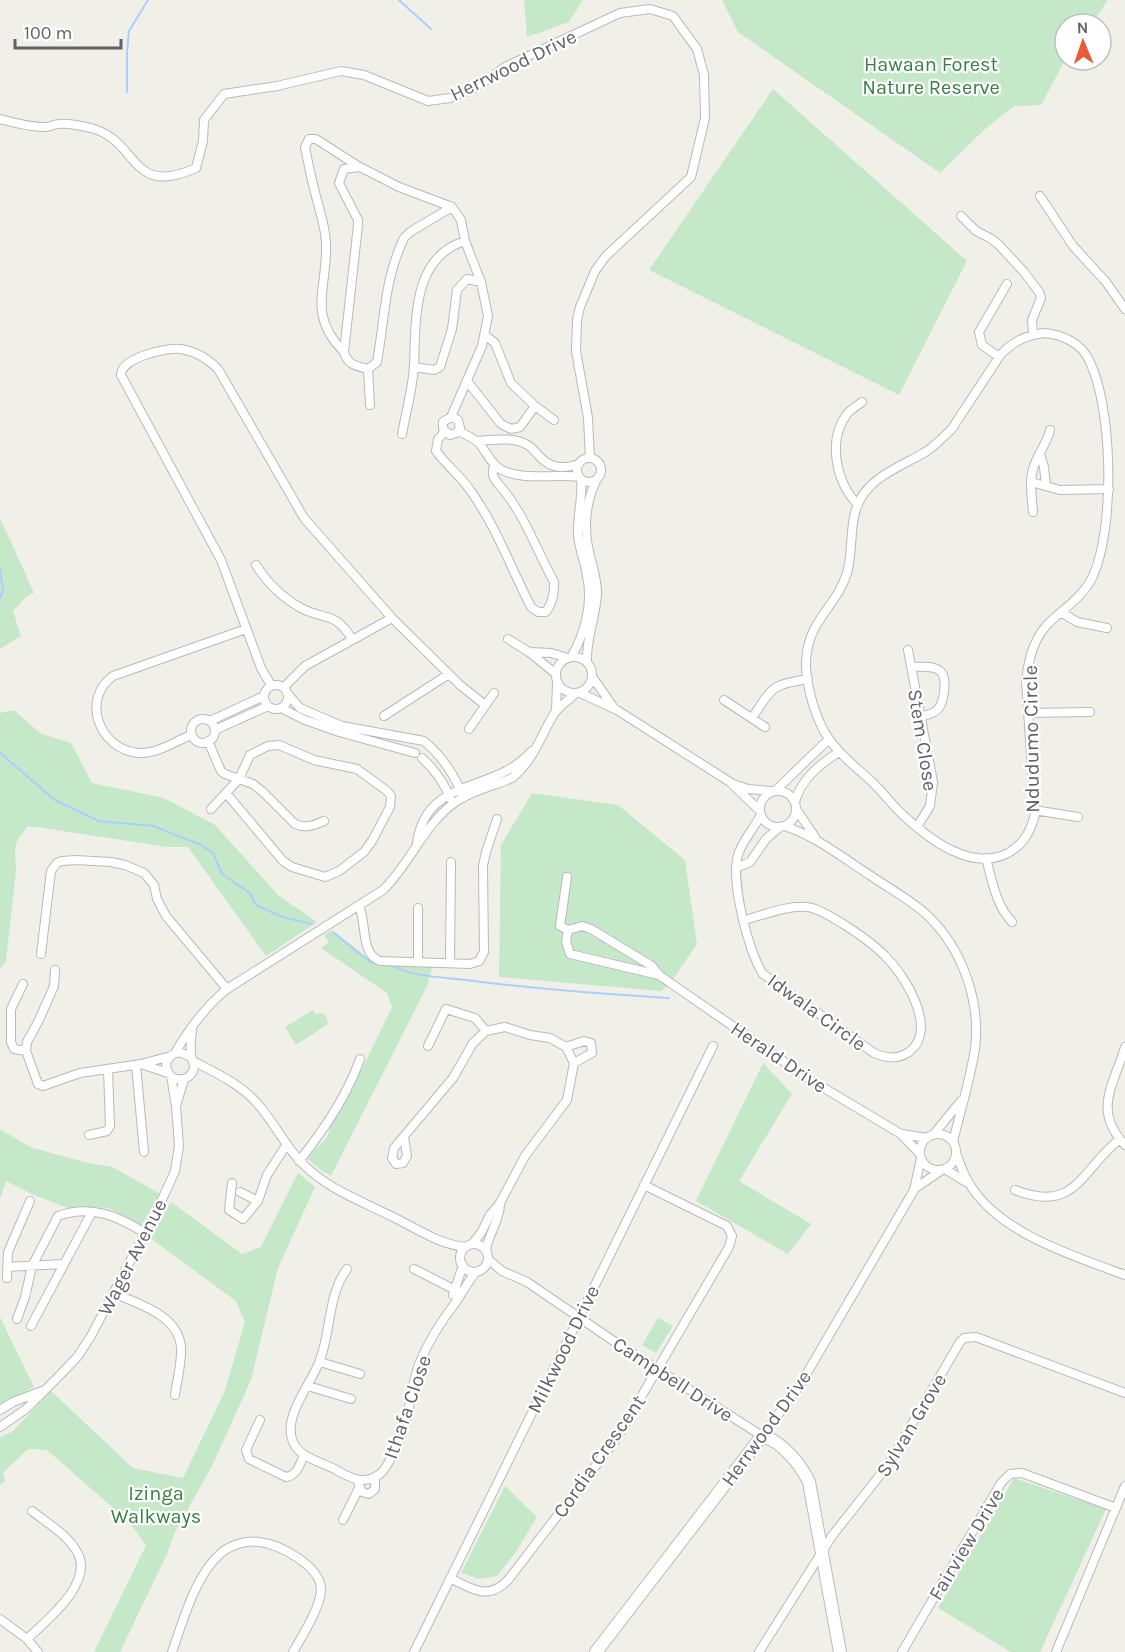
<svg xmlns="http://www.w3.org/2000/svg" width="1125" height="1652" viewBox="0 0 1125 1652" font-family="Karla,sans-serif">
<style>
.green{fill:#c5e8c9}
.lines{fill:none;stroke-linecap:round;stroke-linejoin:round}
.stream{stroke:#aacffe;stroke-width:2}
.street-casing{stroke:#b8b9be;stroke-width:10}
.secondary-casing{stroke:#b9bbc1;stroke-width:14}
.street{stroke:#fff;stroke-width:8}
.secondary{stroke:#fff;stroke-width:12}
.labels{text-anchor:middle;stroke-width:4.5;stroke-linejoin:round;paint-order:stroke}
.park-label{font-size:20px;fill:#348142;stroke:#fff}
.street-label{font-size:20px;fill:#5f6268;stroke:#fff}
</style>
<rect width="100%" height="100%" fill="#f1f0e8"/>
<path class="green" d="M 524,0 L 583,0 L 569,22 L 527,37 Z
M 722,0 L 1108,0 L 1091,24 L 1065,24 L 1065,60 L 1041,105 L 1014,106 L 984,130 L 940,173 L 738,32 Z
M 773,89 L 967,261 L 899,395 L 649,270 Z
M 0,518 L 34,593 L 27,596 L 13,611 L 21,636 L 0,649 Z
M 14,710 L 40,733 L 71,743 L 92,783 L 164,798 L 215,825 L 278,895 L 317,922 L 266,956 L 188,847 L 167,847 L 37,827 L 27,827 L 17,841 L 15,851 L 16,871 L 6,961 L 0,969 L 0,713 Z
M 532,793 L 618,805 L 685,860 L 697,944 L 671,982 L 661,991 L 499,977 L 501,845 Z
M 332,930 L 367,957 L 376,961 L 433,964 L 427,986 L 331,1176 L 319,1169 L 308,1159 C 314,1147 329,1142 330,1127 L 367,1059 L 392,1007 L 387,993 L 321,948 L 329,942 L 324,935 Z
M 313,1010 L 316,1014 L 321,1013 L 326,1015 L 328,1024 L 296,1045 L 285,1027 Z
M 763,1063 L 792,1094 L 739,1181 L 811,1224 L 788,1254 L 696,1201 Z
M 0,1129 L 30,1147 L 88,1163 L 113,1167 L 160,1194 L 141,1226 L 109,1208 L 71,1209 L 34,1195 L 6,1181 L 0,1199 Z
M 298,1173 L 315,1187 L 278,1268 L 251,1380 L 212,1466 L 175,1532 L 167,1554 L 120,1652 L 94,1652 L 146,1545 L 129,1522 L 47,1450 L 28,1449 L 3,1473 L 5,1481 L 0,1485 L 0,1437 L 12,1432 L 51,1391 L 133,1468 L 183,1478 L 224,1393 L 245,1322 L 236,1301 L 150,1238 L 171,1202 L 242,1254 L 261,1247 Z
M 0,1317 L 34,1387 L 0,1405 Z
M 658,1318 L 673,1326 L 656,1353 L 642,1345 Z
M 1014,1478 L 1106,1509 L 1040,1652 L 1011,1652 L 938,1608 Z
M 505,1486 L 537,1517 L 516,1552 L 497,1576 L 480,1579 L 461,1573 Z"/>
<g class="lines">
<path class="stream" d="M 399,0 L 431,29
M 127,92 L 127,52 L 129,31 L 148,0
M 0,569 L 3,591 L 0,598
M 0,753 L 55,800 L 99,821 L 153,826 L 201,845 L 213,853 L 222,874 L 250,893 L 256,905 L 282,917 L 312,924
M 334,933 L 370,962 L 378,963
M 389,964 C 412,977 441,977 466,980 C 533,989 601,994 669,998"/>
<g class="street-casing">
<path id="street" d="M 0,119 C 15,123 30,127 45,127 C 50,127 54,124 59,124 C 68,123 82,126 91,128 C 140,141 129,198 196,168 L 203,141 L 204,120 L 224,94 L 277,86 L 341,71 L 364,75 L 428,101 L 450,98 L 475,88 L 505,67 L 620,13 L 650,9 L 673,16 L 697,49 L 704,75 L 705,118 L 691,177 L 606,256 L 595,271 L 580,307 L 577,320 L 576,351 L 588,418 L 590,458
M 1040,196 L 1073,246 L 1106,282 L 1125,309
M 961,216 L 976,231 L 990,238 L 998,244 L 1024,272 L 1039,292 L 1041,298 L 1032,320 L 1033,334
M 1045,333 C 1063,335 1081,343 1089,360 C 1113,408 1115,527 1093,576 C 1083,598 1062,609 1046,626 C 1033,641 1028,661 1026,681 L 1035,814 C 1031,831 1024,844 1008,853 C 971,872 929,839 903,815 C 892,805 883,792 872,782 C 855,766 837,753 825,733 C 815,715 807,688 806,667 C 805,621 836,609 847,573 C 854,549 848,520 861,498 C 874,475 906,464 927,451 C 936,445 943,437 951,430 L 1001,354 C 1014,341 1026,335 1045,333 Z
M 344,352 C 306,314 328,288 326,243 C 325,223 318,207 314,188 C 310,174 308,161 305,147 L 309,139 L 316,139 L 358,166
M 999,357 L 982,345 L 979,332 L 1007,284
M 414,367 L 434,370 L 440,367 L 452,329 L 457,290 L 467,279 L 481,282
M 368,369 L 370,405
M 467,381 L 501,424 L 511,429 L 520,427 L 535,406 L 511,383 L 495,343 L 485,335
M 535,406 L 554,420
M 451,417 L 458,420 L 460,428 L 456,433 L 450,435 L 443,429 L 443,422 L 451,417 L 482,346 L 488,316 L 481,282 L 465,241 L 461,220 L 452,207 L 399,187 L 360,167 L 344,169 L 339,183 L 358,220 L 358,225 L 344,352 C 348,365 356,366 368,369 L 377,362 C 385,318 384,280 404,238 L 410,232 L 452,207
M 458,431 C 465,434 473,438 479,443 C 486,451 490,463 500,469 C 523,482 553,473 579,477
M 445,432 L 438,439 L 436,451 C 446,465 461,476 470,490 C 496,526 511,568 531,607 L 538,612 L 546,612 C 553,602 554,594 554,582 C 537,551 524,513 500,486 C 494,479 490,474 495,465
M 402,434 C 406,412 413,388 414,365 C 416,320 412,257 465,241
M 477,441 C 494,440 514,436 529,446 C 533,448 536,453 539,456 C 551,469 563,469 579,464
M 1040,454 L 1044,467 L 1046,486
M577 470a12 12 0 1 1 24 0a12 12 0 1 1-24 0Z
M 1031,482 L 1060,490 L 1109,489
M 858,505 C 836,482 827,441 847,414 C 851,409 857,406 862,402
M 1033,512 C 1032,498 1029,482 1033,469 C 1037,454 1047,444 1050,430
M 256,565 C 268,584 281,597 301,608 C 326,621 335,611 352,639
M 1061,612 L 1077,622 L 1107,628
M 508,639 L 529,652 L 556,674
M 908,650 L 933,782 L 930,806 L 917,827
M 530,652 L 551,653 L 568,658
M556 675a18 18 0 1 1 36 0a18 18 0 1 1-36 0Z
M 571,657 C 585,634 593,603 587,576 C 585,562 579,549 578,535 C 577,516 583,498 581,479
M 587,662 C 586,636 596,618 597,593 C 597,578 592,565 589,552 C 583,528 586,500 597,479
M 911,667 C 920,667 933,665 940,671 C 948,677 944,702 938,709 C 934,714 926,715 920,717
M 593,678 L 612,705
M264 697a12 12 0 1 1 24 0a12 12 0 1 1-24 0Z
M 271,685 L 261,668 L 221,560 L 121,375 C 121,358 166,347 181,349 C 195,351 208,359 218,369 L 304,518 L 392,618 L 460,685 L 485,705
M 284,687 L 305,666 L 392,618
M 287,693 L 300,708 L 342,726 L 424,741 C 441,755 456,776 463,798
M 580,693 L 617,710 L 733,784 L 748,789 L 772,791
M 724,700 L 765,727
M 281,708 L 305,720 L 339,732 L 415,753
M 556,711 L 557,682
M 1028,713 L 1090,712
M 384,716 L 449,674
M 752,718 C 773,687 770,685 808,679
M191 731a12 12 0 1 1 24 0a12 12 0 1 1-24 0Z
M 210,721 L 264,696
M 469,729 L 494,693
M 215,730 L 268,706
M 191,735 C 176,741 157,754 139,753 C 100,750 80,700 113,676 L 246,629
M 208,741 L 221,771 L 225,774 L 253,784 L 263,792 L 295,824 C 306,829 314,825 324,821
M 422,758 C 435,770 444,782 450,798
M 733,785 L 759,810
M760 809a18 18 0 1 1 36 0a18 18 0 1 1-36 0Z
M 775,791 L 829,739
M 795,802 C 801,779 820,764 839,752
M 211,809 L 239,779 L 250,755 L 268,746 L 279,745 L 314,760 L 357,769 L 387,791 L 391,796 L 390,807 L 372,841 L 364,852 L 339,871 L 325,877 L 292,867 L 283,861 L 226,793
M 796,809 L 815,837
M 1034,810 L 1078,817
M 784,826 C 816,836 843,858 871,876 C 890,889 911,900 927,915 C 962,948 981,1001 975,1049 C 970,1080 960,1112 953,1142
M 417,843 C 424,790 469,790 506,771 C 516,766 524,759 532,751
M 986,858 C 992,881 996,905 1012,922
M 736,868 L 750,862 L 766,839 L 780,827
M 567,877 L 560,926 L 568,930
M 359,906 C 367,923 360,954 380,961 L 470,964 L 479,961 L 484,952 L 483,866 L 486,852 L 497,819
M 418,908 L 418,961
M 744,920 C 764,915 787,905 807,907 C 825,909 872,942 885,956 C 905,975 939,1030 909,1052 C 897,1060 886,1058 874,1053 L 763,974 C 748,952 729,876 739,852 C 744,839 754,828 761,815
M 41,954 L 51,871 L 57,863 L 62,861 L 76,860 L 111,862 L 125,865 L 144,873 L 154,885 L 157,899 L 166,916 L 227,989
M 450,963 L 451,862
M 55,970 L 54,986 L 39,1020 L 27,1042 L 26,1051 L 38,1084 L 43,1086 L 80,1073 L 141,1064 L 171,1056
M 659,975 L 570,954 L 566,942 L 568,930 L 582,926 L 591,929 L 652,966 L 659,975 L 809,1079 L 901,1134 L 920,1154
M 23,984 L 11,1009 L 11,1042 L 14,1049 L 26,1051
M 428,1046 L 446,1009 L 475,1018 L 486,1031
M 566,1047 L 584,1041 L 591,1043 L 592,1053 L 574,1063
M 1125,1047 C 1114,1085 1092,1110 1125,1145
M 175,1053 C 189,1029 205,1007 227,989 L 383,890 C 411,863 424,823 457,801 C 473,790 494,786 512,778 C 534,760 540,737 554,714 C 559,706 568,701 575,694
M 191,1057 L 179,1052 C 171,1054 164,1060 167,1069 C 171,1084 192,1082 194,1067 C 194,1062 191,1058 191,1054 C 190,1046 191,1038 192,1030
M 193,1061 C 216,1073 240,1084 257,1103 C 275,1123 285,1147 304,1165 C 329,1190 364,1202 395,1218 C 417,1229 441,1245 466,1247
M 141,1064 L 168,1073
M 136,1065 L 144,1152
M 176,1106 L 184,1079
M 902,1134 L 927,1138
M920 1152a18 18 0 1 1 36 0a18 18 0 1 1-36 0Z
M 89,1135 L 107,1131 L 110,1126 L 108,1069
M 933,1135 L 961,1101
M 404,1137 L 407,1156 L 403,1163 L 396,1164 L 392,1158 L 394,1148 L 453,1078 L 473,1043 L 486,1031 L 505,1027 L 530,1035 L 550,1038 L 566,1047 L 574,1063 L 567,1100 L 525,1156 L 500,1203 L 490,1215 L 481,1233 L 472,1244
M 956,1153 C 960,1163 963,1174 969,1183 C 998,1233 1074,1256 1125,1275
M 299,1161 C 324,1130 347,1096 360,1059
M 945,1169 L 966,1182
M 232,1183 L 229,1210 L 243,1219 L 258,1201 L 267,1175 L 287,1144
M 914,1189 L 942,1170
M 1015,1190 C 1077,1214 1081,1169 1120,1139
M 240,1192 L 258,1201
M460 1258a14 14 0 1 1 28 0a14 14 0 1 1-28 0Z
M 486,1251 C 488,1234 500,1221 500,1204
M 488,1259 L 502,1271 L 527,1282 L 618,1344 L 762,1436 L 800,1385 L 914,1190 L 921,1158
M 7,1267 L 63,1264
M 347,1269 C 328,1294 331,1331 320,1360 C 312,1383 284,1414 292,1439 C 298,1459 322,1461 338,1471 C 352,1479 365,1485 380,1474 C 386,1469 389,1462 392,1455 C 398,1444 403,1433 406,1421 C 411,1403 412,1382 419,1364 C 428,1342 442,1320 456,1302 C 463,1292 468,1281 476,1272
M 414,1269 L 461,1293
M 7,1278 L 8,1252 L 30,1201
M 113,1293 C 139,1304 178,1315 181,1347 C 182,1363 177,1379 175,1395
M 453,1295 L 463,1265
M 17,1319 L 25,1297 L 32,1266 L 58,1216 C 90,1204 118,1216 145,1233
M 31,1326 L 92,1212
M 320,1362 L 360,1374
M 308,1386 L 351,1399
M 0,1410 L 13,1402 L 42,1391
M 260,1420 L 246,1450 L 249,1459 L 286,1477 C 297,1476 300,1464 304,1455
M 0,1427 L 26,1409 L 61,1374 L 78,1356 L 91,1336 L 160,1204 L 175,1171 L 179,1146 L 176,1106 L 171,1076
M 357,1480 L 362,1492 L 369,1494 L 375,1489 L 375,1477
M 343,1520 L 359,1488
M 450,1578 C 472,1589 488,1601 508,1580 L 617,1438 L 729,1247 L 732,1236 L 727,1226 L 644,1185
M 0,1619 L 27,1639 L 38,1652
M 27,1639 C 47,1620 95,1582 77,1552 C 68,1535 47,1523 32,1511
M 172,1652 C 183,1621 195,1576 220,1554 C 230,1545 246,1540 259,1542 C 280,1544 320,1566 321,1589 C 321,1607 302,1636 293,1652
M 414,1652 L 713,1046
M 759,1652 L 832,1536 L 888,1465 L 960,1342 L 964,1338 L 976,1337 L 1125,1393
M 902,1652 L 1001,1483 L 1010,1474 L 1022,1473 L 1116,1508
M 1056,1652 L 1125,1486"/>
</g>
<g class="secondary-casing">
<path id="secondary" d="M 596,1652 L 762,1436 C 781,1440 801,1465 809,1482 L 840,1652"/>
</g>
<use href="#street" class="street"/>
<use href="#secondary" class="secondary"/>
</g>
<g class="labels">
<g class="park-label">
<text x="931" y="71">Hawaan Forest<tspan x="931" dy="23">Nature Reserve</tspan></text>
<text x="156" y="1500">Izinga<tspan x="156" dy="23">Walkways</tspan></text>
</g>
<g class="street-label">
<text transform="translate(513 65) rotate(-26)" y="7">Herrwood Drive</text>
<text transform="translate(1031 739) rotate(-91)" y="7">Ndudumo Circle</text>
<text transform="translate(923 740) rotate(81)" y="7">Stem Close</text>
<text transform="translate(817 1012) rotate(36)" y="7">Idwala Circle</text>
<text transform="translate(779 1057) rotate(34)" y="7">Herald Drive</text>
<text transform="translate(132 1257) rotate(-63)" y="7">Wager Avenue</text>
<text transform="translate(563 1349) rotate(-64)" y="7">Milkwood Drive</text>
<text transform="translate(673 1379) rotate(33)" y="7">Campbell Drive</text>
<text transform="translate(407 1407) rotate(-71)" y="7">Ithafa Close</text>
<text transform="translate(911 1425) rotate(-59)" y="7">Sylvan Grove</text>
<text transform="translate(766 1428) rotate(-54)" y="7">Herrwood Drive</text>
<text transform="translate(599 1456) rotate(-55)" y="7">Cordia Crescent</text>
<text transform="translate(966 1544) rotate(-59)" y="7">Fairview Drive</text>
</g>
</g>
<g transform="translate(1083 42) rotate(358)"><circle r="28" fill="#ffffff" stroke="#bfc0c3" stroke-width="1.5"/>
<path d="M0-4.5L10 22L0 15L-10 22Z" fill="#e95a36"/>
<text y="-9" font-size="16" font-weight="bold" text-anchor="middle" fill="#5f6268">N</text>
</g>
<path d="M15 39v9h106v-9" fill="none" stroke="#5f6268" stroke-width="3"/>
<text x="24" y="39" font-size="18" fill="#5f6268" stroke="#ffffff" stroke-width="4.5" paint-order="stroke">100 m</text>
</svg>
